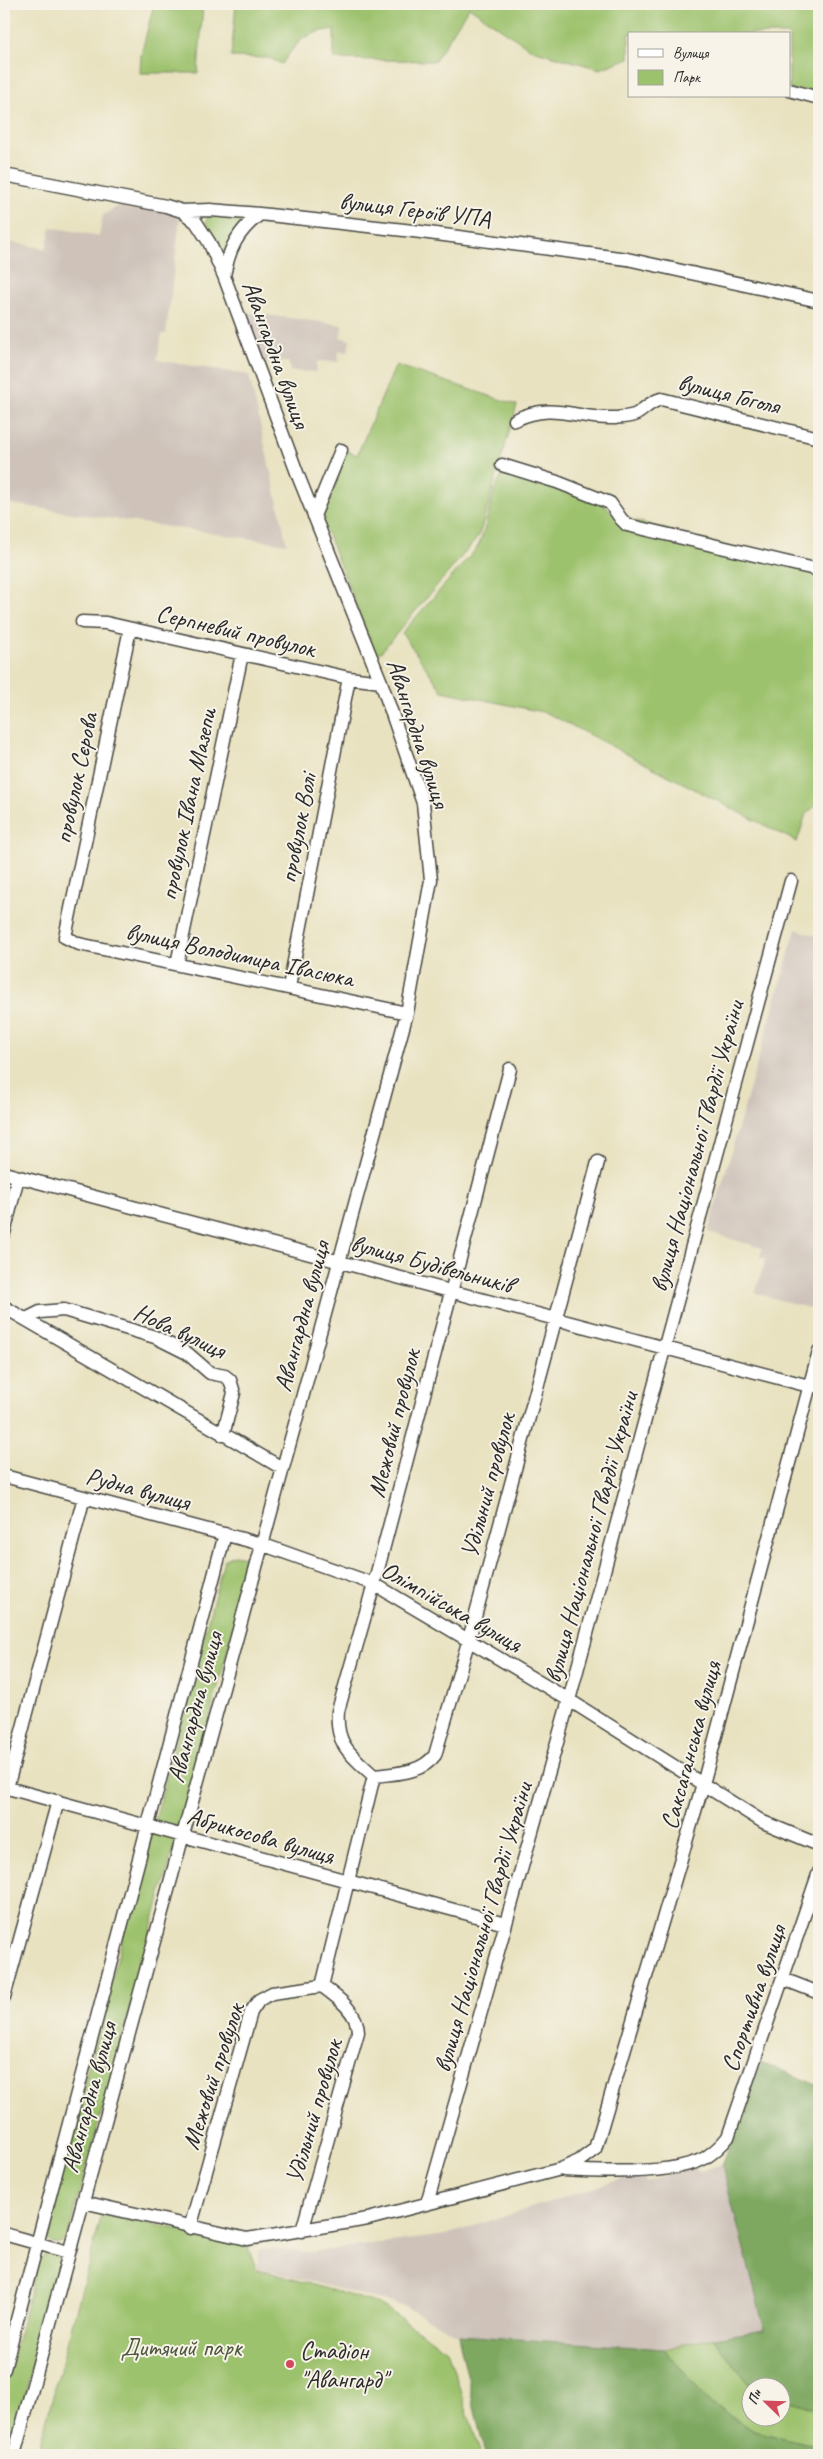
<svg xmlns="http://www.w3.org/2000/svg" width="823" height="2459" viewBox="0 0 823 2459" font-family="Caveat,sans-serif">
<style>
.industrial{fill:#cec2b9}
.green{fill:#9dc26d;stroke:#64764c}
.forest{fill:#7ea860;stroke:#546a46}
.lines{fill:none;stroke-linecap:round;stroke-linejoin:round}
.minor-casing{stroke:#474641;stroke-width:15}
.minor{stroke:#fff;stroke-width:12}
.poi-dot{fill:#d1495b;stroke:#f7f3e8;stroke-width:2}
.labels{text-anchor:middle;stroke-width:4;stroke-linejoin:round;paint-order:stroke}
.street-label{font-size:25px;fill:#2b2b2b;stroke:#f7f3e8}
.park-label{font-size:25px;fill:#4d583f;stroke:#f7f3e8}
.poi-label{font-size:25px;fill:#2b2b2b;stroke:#f7f3e8;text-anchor:start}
</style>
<rect width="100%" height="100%" fill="#f7f3e8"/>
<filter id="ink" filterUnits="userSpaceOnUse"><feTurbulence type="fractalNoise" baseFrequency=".02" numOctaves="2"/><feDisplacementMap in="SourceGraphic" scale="10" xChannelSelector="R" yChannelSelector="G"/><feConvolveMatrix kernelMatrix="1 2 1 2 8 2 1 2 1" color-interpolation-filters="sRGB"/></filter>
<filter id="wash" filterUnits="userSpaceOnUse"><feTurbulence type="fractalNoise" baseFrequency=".0096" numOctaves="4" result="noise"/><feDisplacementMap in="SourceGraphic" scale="20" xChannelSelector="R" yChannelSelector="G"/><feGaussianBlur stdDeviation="1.12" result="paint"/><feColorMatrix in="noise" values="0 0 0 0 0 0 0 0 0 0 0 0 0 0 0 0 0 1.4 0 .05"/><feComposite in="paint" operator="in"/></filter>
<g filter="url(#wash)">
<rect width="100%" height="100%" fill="#e8e2c0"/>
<path class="industrial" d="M 122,204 L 166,211 L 180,218 L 166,334 L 162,334 L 157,360 L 249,375 L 287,544 L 4,503 L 4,274 L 11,242 L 46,249 L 51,227 L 99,236 L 103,215 Z
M 243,312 L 343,325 L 340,337 L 350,340 L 348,352 L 339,351 L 338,362 L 317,361 L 316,372 L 290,371 L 289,362 L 261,361 Z
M 796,929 L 819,937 L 819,1311 L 755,1293 L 766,1259 L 760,1257 L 762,1248 L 708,1232 Z
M 722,2164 L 765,2330 L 713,2338 L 664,2349 L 458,2335 L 404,2306 L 258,2268 L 258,2250 L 294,2250 L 303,2253 L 446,2235 L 643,2172 L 646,2182 L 696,2165 L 698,2172 Z"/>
<path class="green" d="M 154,4 L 203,4 L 198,73 L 140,73 L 141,55 Z
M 236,4 L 819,4 L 819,96 L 789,89 L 789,34 L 629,34 L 629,58 L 600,69 L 532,50 L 469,7 L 435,61 L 334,59 L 334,29 C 305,33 298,40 282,64 L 269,58 L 231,57 Z
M 208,215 L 253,216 L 224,262 L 205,225 Z
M 396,365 L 517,405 L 479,536 L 381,652 L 375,654 L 320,515 L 347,451 L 357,455 Z
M 506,472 L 603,503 L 614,515 L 819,572 L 819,803 L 806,814 L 797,842 L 547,713 L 442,691 L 402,633 L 477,548 C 489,528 489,485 506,472 Z
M 234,1555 L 245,1557 L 250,1566 L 181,1824 L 174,1829 L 156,1823 L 155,1821 L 224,1560 Z
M 153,1834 L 172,1838 L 175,1843 L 67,2239 C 58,2246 51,2244 43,2237 L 150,1836 Z
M 102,2214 L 246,2243 L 257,2269 L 380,2304 L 447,2350 L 480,2451 L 477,2455 L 37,2455 Z
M 50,2254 L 57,2257 L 60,2264 L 9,2455 L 4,2455 L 4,2389 L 38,2262 L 43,2256 Z
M 713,2338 L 751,2386 L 750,2416 L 780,2416 L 781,2398 L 819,2410 L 819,2446 L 753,2431 L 710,2403 L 664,2349 Z"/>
<path class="forest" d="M 761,2062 L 819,2086 L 819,2410 L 781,2398 L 780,2386 L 751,2386 L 713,2338 L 765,2330 L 722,2165 Z
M 458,2335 L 664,2349 L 710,2403 L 753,2431 L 819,2446 L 819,2455 L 485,2455 Z"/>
</g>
<g filter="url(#ink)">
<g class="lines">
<g class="minor-casing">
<path id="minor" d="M 789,90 L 819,98
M 4,175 L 166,206 L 182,211 L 210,210 L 260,214 L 413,231 L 627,259 L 819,301
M 224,276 C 229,248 238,231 260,214
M 515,420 C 553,401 577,420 615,418 C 621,417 633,417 638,413 C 647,407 650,402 661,399 L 819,438
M 502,465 L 557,482 L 610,503 L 621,519 L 627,525 L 819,570
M 314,516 L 341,450
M 82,622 L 106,623 L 349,678 L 381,682
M 130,629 L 65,937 L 79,944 L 407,1013
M 177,964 L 242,654
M 289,987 L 349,678
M 4,1173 L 809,1386 L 819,1386
M 4,1233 L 18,1177
M 4,1307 L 282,1468
M 26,1319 L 40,1312 L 64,1310 L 155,1337 L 187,1353 L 210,1373 L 225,1376 L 230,1380 L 234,1393 L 223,1435
M 4,1476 L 261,1544 L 374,1584 L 569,1700 L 763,1822 L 819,1845
M 374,1776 C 351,1755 335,1745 338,1711 L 374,1584 L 510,1069
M 374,1776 C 395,1773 421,1774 435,1755 L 469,1639 L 598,1162
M 4,1787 L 505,1924
M 7,1788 L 84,1497
M 783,1979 L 819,1993
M 322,1986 L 374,1776
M 4,1997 L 58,1801
M 564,2170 C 599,2172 674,2175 705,2158 C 714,2152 721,2146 728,2137 L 819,1872
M 83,2202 L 247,2239 L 368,2219 L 561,2169 L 579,2161 L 595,2149 L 703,1784 L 819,1351
M 427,2203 L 569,1700 L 791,881
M 190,2228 L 251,2012 L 259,2000 L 272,1993 L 322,1986
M 302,2231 L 358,2032 C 358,2012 337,1997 322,1986
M 4,2234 L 68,2252
M 4,2369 L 225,1534
M 14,2455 L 407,1013 L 431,880 L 423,803 L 381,682 L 299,478 L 224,276 L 209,242 L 196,222 L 182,211"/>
</g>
<use href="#minor" class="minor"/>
</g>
</g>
<circle class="poi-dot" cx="290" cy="2364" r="5"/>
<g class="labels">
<g class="street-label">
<text transform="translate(415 209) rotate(7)" y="9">вулиця Героїв УПА</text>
<text transform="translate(277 354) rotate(70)" y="9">Авангардна вулиця</text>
<text transform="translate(729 393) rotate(14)" y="9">вулиця Гоголя</text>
<text transform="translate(236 630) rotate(13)" y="9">Серпневий провулок</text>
<text transform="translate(419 733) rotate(72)" y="9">Авангардна вулиця</text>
<text transform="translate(75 778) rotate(-78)" y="9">провулок Сєрова</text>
<text transform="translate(187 804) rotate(-78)" y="9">провулок Івана Мазепи</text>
<text transform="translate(297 828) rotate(-79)" y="9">провулок Волі</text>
<text transform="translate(240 954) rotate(12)" y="9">вулиця Володимира Івасюка</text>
<text transform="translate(696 1146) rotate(-75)" y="9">вулиця Національної Гвардії України</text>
<text transform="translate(432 1263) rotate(15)" y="9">вулиця Будівельників</text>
<text transform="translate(301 1316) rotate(-75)" y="9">Авангардна вулиця</text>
<text transform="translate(180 1330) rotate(25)" y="9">Нова вулиця</text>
<text transform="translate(393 1423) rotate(-76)" y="9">Межовий провулок</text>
<text transform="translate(487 1485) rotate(-75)" y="9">Удільний провулок</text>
<text transform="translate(138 1488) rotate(15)" y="9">Рудна вулиця</text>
<text transform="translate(590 1537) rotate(-75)" y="9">вулиця Національної Гвардії України</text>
<text transform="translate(452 1606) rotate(30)" y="9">Олімпійська вулиця</text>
<text transform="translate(194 1707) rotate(-75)" y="9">Авангардна вулиця</text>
<text transform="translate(690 1745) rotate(-75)" y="9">Саксаганська вулиця</text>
<text transform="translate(261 1835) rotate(16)" y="9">Абрикосова вулиця</text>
<text transform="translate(482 1927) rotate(-74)" y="9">вулиця Національної Гвардії України</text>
<text transform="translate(753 1998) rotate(-71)" y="9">Спортивна вулиця</text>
<text transform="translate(212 2076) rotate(-72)" y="9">Межовий провулок</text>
<text transform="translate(88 2097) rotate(-75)" y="9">Авангардна вулиця</text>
<text transform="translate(313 2111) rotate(-74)" y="9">Удільний провулок</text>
</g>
<g class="park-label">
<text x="181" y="2356">Дитячий парк</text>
</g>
<g class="poi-label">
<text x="300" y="2359">Стадіон<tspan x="300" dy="29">"Авангард"</tspan></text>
</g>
</g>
<rect width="823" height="2459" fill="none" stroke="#f7f3e8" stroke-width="20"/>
<rect x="628" y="32" width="162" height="65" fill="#f7f3e8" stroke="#a5a39c"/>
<rect x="638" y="49" width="25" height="8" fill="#ffffff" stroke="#a5a39c"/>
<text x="673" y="58" font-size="15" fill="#2b2b2b">Вулиця</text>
<rect x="638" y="70" width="25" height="15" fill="#9dc26d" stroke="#a5a39c"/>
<text x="673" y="82" font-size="15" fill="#2b2b2b">Парк</text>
<g transform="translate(766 2402) rotate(293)"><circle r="24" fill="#f7f3e8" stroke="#a5a39c"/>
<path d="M0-4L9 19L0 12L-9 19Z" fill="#d1495b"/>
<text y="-8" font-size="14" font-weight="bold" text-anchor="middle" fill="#2b2b2b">Пн</text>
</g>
</svg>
